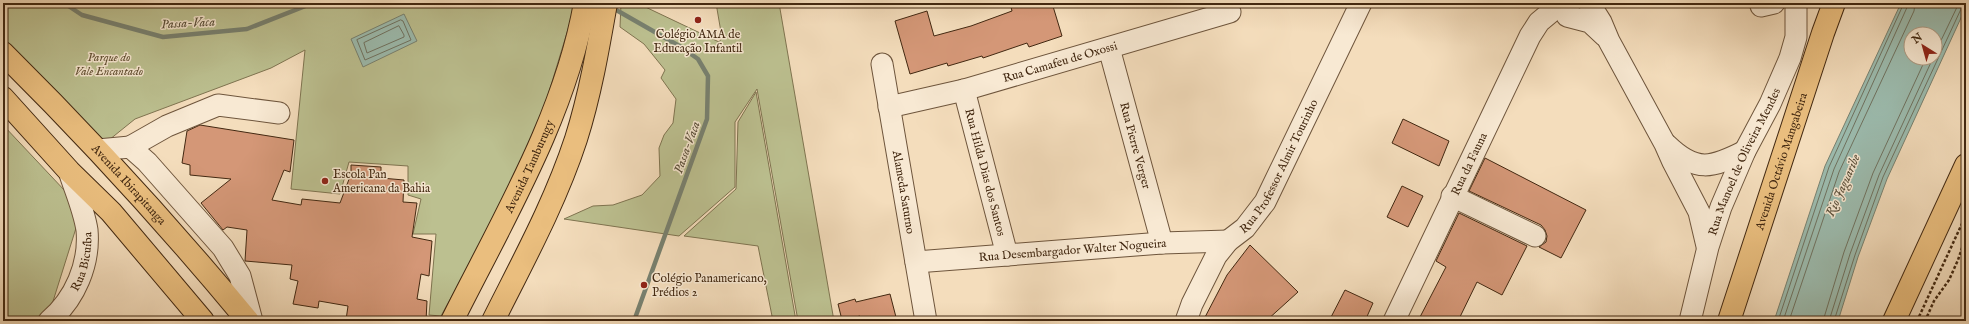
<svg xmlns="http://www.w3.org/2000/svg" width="1969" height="324" viewBox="0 0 1969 324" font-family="'IM FELL English',serif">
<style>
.green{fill:#bcc090;stroke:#7f7450}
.water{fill:#9cbcaf;stroke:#788170;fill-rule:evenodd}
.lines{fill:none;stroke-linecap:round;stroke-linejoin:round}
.shore{stroke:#6f7260;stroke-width:1}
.stream{stroke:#788170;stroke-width:4.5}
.building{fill:#d49777;stroke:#422811}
.minor-casing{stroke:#6e553c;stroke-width:23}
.major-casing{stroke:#422811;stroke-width:24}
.path{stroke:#422811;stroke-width:2.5;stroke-dasharray:3 2;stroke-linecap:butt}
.minor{stroke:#f8e9d3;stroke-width:21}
.major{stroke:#eabe7e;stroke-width:22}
.poi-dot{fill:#8f2418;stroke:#f8e9d3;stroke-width:1.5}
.labels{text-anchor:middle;stroke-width:3;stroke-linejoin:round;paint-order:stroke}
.poi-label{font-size:12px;fill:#422811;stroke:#f8e9d3;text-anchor:start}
.park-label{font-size:12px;font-style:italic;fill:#604e31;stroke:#f8e9d3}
.street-label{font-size:12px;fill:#422811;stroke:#f8e9d3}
.water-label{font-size:13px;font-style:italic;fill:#584d38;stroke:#f8e9d3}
</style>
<rect width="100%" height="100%" fill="#f4ddbc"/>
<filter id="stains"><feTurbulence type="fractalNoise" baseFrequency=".005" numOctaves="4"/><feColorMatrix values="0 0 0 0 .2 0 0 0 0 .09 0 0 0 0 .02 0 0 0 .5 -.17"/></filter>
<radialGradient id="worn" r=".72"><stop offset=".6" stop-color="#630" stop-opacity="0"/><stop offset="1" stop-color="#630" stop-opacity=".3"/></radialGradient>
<path class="green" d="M 3,3 L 576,3 L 538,128 L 494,219 L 441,316 L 429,315 L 436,234 L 413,234 L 421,199 L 408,195 L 408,166 L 349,162 L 340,194 L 291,189 L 305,50 L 271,68 L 135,119 L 104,144 L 3,45 Z
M 621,3 L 637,3 L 719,42 L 722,38 L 716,3 L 779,3 L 834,321 L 798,321 L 757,89 L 735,122 L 735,187 L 679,236 L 564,219 L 593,206 L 613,205 L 642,195 L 660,176 L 659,148 L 664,135 L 673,123 L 676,99 L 661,78 L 665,70 L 644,44 L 620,27 Z
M 756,92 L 796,321 L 773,321 L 758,246 L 684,236 L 736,189 L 738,122 Z
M 3,125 L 82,209 L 49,314 L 40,321 L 3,321 Z"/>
<path class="water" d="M 1901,3 L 1966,3 L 1966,7 L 1887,179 L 1858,257 L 1838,321 L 1774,321 L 1825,166 ZM 1911,34 L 1935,34 L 1935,58 L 1911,58 Z
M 404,14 L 417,41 L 363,67 L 351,39 Z"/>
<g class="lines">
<path class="shore" d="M 401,20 L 403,21 L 411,40 L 365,60 L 357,40 Z
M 399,26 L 404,35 L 404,37 L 367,53 L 364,43 Z
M 1935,53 L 1959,3
M 1778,321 L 1829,167 L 1904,3
M 1783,321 L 1834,169 L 1909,3
M 1789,321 L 1839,172 L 1914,11 L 1915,3
M 1823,321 L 1844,252 L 1873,173 L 1926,58
M 1829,321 L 1850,254 L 1879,175 L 1933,58
M 1834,321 L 1855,255 L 1883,177 L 1961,9 L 1966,6"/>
<path class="stream" d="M 64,3 L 82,15 L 163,37 L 247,29 L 313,3
M 611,7 L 681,47 L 698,59 L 708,76 L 707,119 L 634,321"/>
</g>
<path class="building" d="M 1010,3 L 1052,3 L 1062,36 L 1029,47 L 1027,43 L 983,58 L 982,56 L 948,66 L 947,63 L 910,74 L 895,21 L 927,11 L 934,36 L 971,26 L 1012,11 Z
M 1403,119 L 1449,141 L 1439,166 L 1392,143 Z
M 200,125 L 294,140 L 290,172 L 284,170 L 272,200 L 301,205 L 302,199 L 340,203 L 351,174 L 351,165 L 381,167 L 381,178 L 404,180 L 403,202 L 417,203 L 412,237 L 432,241 L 429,276 L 421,274 L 417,299 L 427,301 L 426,321 L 355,321 L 346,320 L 348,306 L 319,301 L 318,308 L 293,304 L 298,281 L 290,279 L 292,265 L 245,261 L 247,230 L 227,227 L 223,230 L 201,203 L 231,179 L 190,175 L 190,165 L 182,163 L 187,131 Z
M 1485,158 L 1586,210 L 1561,258 L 1539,247 L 1546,242 L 1547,236 L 1545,230 L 1541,225 L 1469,191 Z
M 1402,186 L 1423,196 L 1408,227 L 1387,217 Z
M 1459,213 L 1527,246 L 1502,295 L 1477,282 L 1458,321 L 1429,321 L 1420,317 L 1446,267 L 1436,261 Z
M 1250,245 L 1298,292 L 1266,321 L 1203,321 L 1227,275 Z
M 1345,290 L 1373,303 L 1365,321 L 1329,321 Z
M 890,294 L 897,321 L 861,321 L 860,316 L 842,320 L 838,304 L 855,299 L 856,302 Z"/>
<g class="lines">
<g class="minor-casing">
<g id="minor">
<path d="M 1589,3 L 1601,22 L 1609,41 L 1665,144 L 1673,162 L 1699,212 L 1707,246"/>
<path d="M 1761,6 L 1774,3"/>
<path d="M 1567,16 L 1590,22 L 1605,36"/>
<path id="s1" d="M 1109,48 L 1162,243"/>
<path id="s2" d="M 882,64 L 926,321"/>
<path id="s3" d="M 964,90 L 1007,255"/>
<path id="s4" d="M 889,107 L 964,90 L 1230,12"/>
<path d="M 1667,145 C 1696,173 1712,168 1745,151"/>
<path d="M 130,147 L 167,126 L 218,105 L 279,113"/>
<path d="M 98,150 L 130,147 L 147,162 L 223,248 L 240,276 L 252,321"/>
<path d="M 1452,196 L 1535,236"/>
<path id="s5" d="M 916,262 L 1162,243 L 1228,241"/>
<path id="s6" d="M 49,321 C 75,299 90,264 87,230 C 84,210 75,190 69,171"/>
<path id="s7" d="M 1186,321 L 1192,304 L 1216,256 L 1228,241 L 1245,228 L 1265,202 L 1361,3"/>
<path id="s8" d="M 1394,321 L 1530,36 L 1539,22 L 1551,12"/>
<path id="s9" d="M 1690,321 L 1708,247 L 1721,207 L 1745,151 L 1770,104 L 1790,58 L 1796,37 L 1796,3"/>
</g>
</g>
<g class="major-casing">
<g id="major">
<path id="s10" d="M 3,53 C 89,138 171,228 248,321"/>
<path d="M 3,98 L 69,171 L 111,212 L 203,321"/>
<path id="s11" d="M 452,321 C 503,219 565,116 585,3"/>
<path d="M 493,321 C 523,261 555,203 576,139 C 590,95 598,49 606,3"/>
<path id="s12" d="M 1729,321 L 1823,33 L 1834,3"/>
<path d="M 1894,321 L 1966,165"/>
</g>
</g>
<path class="path" d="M 1917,321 L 1966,215
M 1925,321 L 1934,301 L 1949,280 L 1958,260 L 1966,236"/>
<use href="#minor" class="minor"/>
<use href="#major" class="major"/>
</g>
<g class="poi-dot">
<circle cx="698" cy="20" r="4"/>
<circle cx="325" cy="181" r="4"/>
<circle cx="644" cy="285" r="4"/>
</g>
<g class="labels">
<g class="poi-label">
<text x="698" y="38" text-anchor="middle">Colégio AMA de<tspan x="698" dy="14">Educação Infantil</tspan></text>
<text x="333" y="178">Escola Pan<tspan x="333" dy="14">Americana da Bahia</tspan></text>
<text x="652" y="282">Colégio Panamericano,<tspan x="652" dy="14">Prédios 2</tspan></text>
</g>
<g class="park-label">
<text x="109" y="61">Parque do<tspan x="109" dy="14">Vale Encantado</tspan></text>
</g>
<g class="street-label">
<text dy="4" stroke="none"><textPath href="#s4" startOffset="177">Rua Camafeu de Oxossi</textPath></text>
<text dy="4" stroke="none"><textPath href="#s1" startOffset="101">Rua Pierre Verger</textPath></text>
<text dy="4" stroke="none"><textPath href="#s9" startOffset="169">Rua Manoel de Oliveira Mendes</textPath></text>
<text dy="4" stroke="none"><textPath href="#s12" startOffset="168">Avenida Octávio Mangabeira</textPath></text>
<text dy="4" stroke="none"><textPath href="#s8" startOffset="174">Rua da Fauna</textPath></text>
<text dy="4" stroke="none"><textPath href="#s7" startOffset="183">Rua Professor Almir Tourinho</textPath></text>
<text dy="4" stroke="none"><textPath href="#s11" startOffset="173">Avenida Tamburugy</textPath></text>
<text dy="4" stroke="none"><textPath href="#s3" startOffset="85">Rua Hilda Dias dos Santos</textPath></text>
<text dy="4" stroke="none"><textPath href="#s10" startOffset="182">Avenida Ibirapitanga</textPath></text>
<text dy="4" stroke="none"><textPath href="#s2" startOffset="130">Alameda Saturno</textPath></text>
<text dy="4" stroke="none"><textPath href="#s5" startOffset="157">Rua Desembargador Walter Nogueira</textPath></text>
<text dy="4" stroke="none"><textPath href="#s6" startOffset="70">Rua Bicuíba</textPath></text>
</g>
<g class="water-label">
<text transform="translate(188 22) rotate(-3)" y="5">Passa-Vaca</text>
<text transform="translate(686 147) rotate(-70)" y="5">Passa-Vaca</text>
<text transform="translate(1842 185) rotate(-66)" y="5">Rio Jaguaribe</text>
</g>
</g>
<rect width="1969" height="324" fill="none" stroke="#f4ddbc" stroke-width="16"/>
<rect x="4" y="4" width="1961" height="316" fill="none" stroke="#422811" stroke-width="2"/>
<rect x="8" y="8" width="1953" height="308" fill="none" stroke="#422811"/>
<g transform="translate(1923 46) rotate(323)"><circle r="19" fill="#f8e9d3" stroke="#af9c85"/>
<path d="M0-3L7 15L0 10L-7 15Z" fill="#8f2418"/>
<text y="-6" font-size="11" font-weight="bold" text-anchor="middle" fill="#422811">N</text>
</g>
<rect width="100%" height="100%" filter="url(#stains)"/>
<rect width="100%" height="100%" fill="url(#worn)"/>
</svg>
